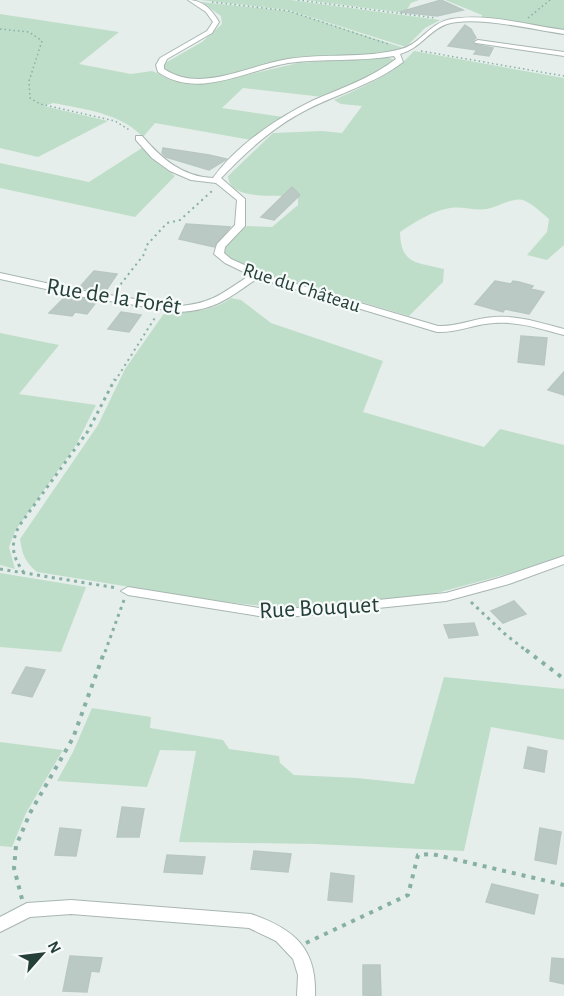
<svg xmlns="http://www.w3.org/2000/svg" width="564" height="996" viewBox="0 0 564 996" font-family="'Alegreya Sans',sans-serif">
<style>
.green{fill:#bfdec9}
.building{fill:#bbc9c4;stroke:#b8c7c2;stroke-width:1.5}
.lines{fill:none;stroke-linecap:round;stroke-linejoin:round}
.street-casing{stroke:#a8b6b1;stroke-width:2}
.path-far3{stroke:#87b0a5;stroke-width:1.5;stroke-dasharray:1.5 3;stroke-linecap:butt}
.path-far2{stroke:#87b0a5;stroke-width:2;stroke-dasharray:2 4;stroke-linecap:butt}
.path-far1{stroke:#87b0a5;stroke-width:3;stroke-dasharray:3 4.5;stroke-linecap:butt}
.path{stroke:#87b0a5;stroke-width:4;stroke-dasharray:4 6;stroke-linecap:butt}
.street{fill:#fff;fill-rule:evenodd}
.labels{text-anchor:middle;stroke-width:4.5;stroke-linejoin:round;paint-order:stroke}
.far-street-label{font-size:20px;fill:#253f39;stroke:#f6faf8}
.street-label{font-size:24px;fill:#253f39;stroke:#f6faf8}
</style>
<rect width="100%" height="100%" fill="#e5eeea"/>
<path class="green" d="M 200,0 L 291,0 L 440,20 L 425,28 L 406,47 L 288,10 Z
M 305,0 L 419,0 L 411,3 L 405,13 Z
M 445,0 L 564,0 L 564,30 L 481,20 L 482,15 Z
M 201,2 L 289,11 L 404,48 L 388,52 L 270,64 L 205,80 L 189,79 L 170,74 L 163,67 L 167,62 L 202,42 L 222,24 L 221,16 Z
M 0,14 L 119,32 L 79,64 L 131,74 L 152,71 L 172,79 L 221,81 L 298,63 L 387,57 L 395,60 L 377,74 L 323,97 L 243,88 L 222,108 L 283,117 L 251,140 L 155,123 L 143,137 C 121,113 83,109 53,103 L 44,106 L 108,121 L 38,157 L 0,148 Z
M 414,51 L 564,78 L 564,245 L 547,260 L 527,255 L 547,232 L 549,219 C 541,212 533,204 523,200 C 513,197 498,207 487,209 C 475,211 462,206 450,208 C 432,211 415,222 400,232 C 401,265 416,262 444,269 L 443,282 L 409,316 L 253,270 L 229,258 L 222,252 L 229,241 L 247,226 L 272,227 L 298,205 L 298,197 C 280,194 229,202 228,176 L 273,133 L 322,131 L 342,133 L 362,106 L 341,104 L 334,100 C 363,86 392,76 414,51 Z
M 142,148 L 175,176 L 135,217 L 0,188 L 0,163 L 89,182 Z
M 231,298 L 241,300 L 271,323 L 383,361 L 363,412 L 484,447 L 500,429 L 564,445 L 564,555 L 529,568 L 433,594 L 321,608 L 282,608 L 224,602 L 37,572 C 25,562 22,554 20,539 L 98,425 L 125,369 L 165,312 C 190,313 211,312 231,298 Z
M 0,333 L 59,345 L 19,394 L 96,405 L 76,445 L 15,531 L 9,547 L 15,569 L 0,565 Z
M 0,573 L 86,587 L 61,652 L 0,647 Z
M 444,677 L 564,689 L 564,740 L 491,727 L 464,851 L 315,844 L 179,842 L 196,751 L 160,750 L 147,787 L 57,781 L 73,752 L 92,708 L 151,717 L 150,728 L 223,740 L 229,749 L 279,756 L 280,763 L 294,775 L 357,778 L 414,784 Z
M 0,742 L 63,750 L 26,813 L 12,847 L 0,846 Z"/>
<path class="building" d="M 441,0 L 463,10 L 437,16 L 400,12 Z
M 465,25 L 471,29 L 476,38 L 472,41 L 473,44 L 493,48 L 489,56 L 474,54 L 477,50 L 448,46 Z
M 163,148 L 209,155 L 227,159 L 209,170 L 166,157 L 162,153 Z
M 292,187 L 300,195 L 274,220 L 261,217 Z
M 186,224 L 201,225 L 230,227 L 214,247 L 179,239 Z
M 94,271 L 117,274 L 105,292 L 79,288 Z
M 495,281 L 511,284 L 513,281 L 519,282 L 533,286 L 531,289 L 544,292 L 529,314 L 505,309 L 503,312 L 475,304 Z
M 66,296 L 78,298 L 97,301 L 87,314 L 75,312 L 72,316 L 49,313 Z
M 121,312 L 141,315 L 129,332 L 108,329 Z
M 521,336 L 547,338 L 544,365 L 518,362 Z
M 564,372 L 564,395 L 548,390 Z
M 514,601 L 526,614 L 503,623 L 491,611 Z
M 474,623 L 478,635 L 449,638 L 444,625 Z
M 26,667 L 45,670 L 32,697 L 12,693 Z
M 528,747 L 547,751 L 544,772 L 524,768 Z
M 122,807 L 144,809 L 139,837 L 117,837 Z
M 60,828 L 81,830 L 76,856 L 55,855 Z
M 540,828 L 561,832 L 556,864 L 535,860 Z
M 254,851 L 291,854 L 288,872 L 251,869 Z
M 167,855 L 205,857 L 202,874 L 164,872 Z
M 331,873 L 354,876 L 352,902 L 328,900 Z
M 492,884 L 538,895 L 534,914 L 486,902 Z
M 70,956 L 102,958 L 99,972 L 91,971 L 87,992 L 63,991 Z
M 552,958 L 564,959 L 564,984 L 550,981 Z
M 363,965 L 380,965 L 381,996 L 363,995 Z"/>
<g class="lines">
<g class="street-casing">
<path id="street" d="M 188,0 C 203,0 212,10 219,22 L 212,33 L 167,59 L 164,65 L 164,69 C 175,76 186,79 199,79 C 230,78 258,64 288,59 C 325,53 364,59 401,49 C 421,44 429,23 451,19 C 487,13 528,25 564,30 L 564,34 C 534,30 475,15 447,24 C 429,30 421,48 400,54 L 403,62 C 374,84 340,93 308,109 C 274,126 247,151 221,178 L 245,199 L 245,226 L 225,247 L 224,253 L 231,259 L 269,276 L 438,326 C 457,327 475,318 494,317 C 518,315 541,323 564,329 L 564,335 C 541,329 518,321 494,323 C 474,324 457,333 437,332 L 258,278 C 228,298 217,310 179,312 L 78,296 L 0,279 L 0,273 L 78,290 L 179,306 C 212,304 224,292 250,275 L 225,263 L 214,254 L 217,244 L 235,225 L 237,200 L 216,183 L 191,180 L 170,171 L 152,158 L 136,140 L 136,136 L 142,136 C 161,158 182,177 213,178 C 237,145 277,118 314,100 C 342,88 371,78 396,59 L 394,56 C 359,62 323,58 288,63 C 247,70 198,100 158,72 L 156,65 L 160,58 L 207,31 L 213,22 L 206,12 Z
M 478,40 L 564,52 L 564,56 L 476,43 L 474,42 Z
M 564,556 L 564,564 L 509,584 L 446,601 L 300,616 L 265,617 L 128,595 L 121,591 L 128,587 L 265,609 L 300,608 L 446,593 L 499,578 Z
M 71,900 L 251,914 C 294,929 317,948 315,996 L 297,996 L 298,975 L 293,959 L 276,941 L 249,928 L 71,914 L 30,917 L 0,932 L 0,917 L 27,903 Z"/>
</g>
<path class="path-far3" d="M 298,0 L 435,18
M 212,2 L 289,11 L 388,44
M 528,18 L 550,0
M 0,29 L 29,32 L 42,41 L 29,81 L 30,98 L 40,104 L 115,121 L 131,131
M 421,51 L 564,76"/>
<path class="path-far2" d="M 117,289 L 145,253 L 146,246 L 167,223 L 180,220 L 212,191
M 115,381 L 156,316"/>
<path class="path-far1" d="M 0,569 L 117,588
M 24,573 C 12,556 10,545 19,526 L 88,431 L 115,379
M 471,602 L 506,635 L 528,652
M 105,652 L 124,600"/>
<path class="path" d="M 526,650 L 564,679
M 22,899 L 14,868 L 16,846 L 30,813 L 73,738 L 105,650
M 306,943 L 408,895 L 418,855 L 432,854 L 564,885"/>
<use href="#street" class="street"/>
</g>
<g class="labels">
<g class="far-street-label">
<text transform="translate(302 287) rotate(18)" y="7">Rue du Château</text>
</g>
<g class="street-label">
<text transform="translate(114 296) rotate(9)" y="8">Rue de la Forêt</text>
<text transform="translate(319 607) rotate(-3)" y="8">Rue Bouquet</text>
</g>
</g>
<g transform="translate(42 954) rotate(62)" stroke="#f6faf8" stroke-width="4.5" paint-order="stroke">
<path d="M0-4.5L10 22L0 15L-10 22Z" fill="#253f39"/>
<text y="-9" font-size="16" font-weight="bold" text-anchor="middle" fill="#253f39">N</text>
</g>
</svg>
